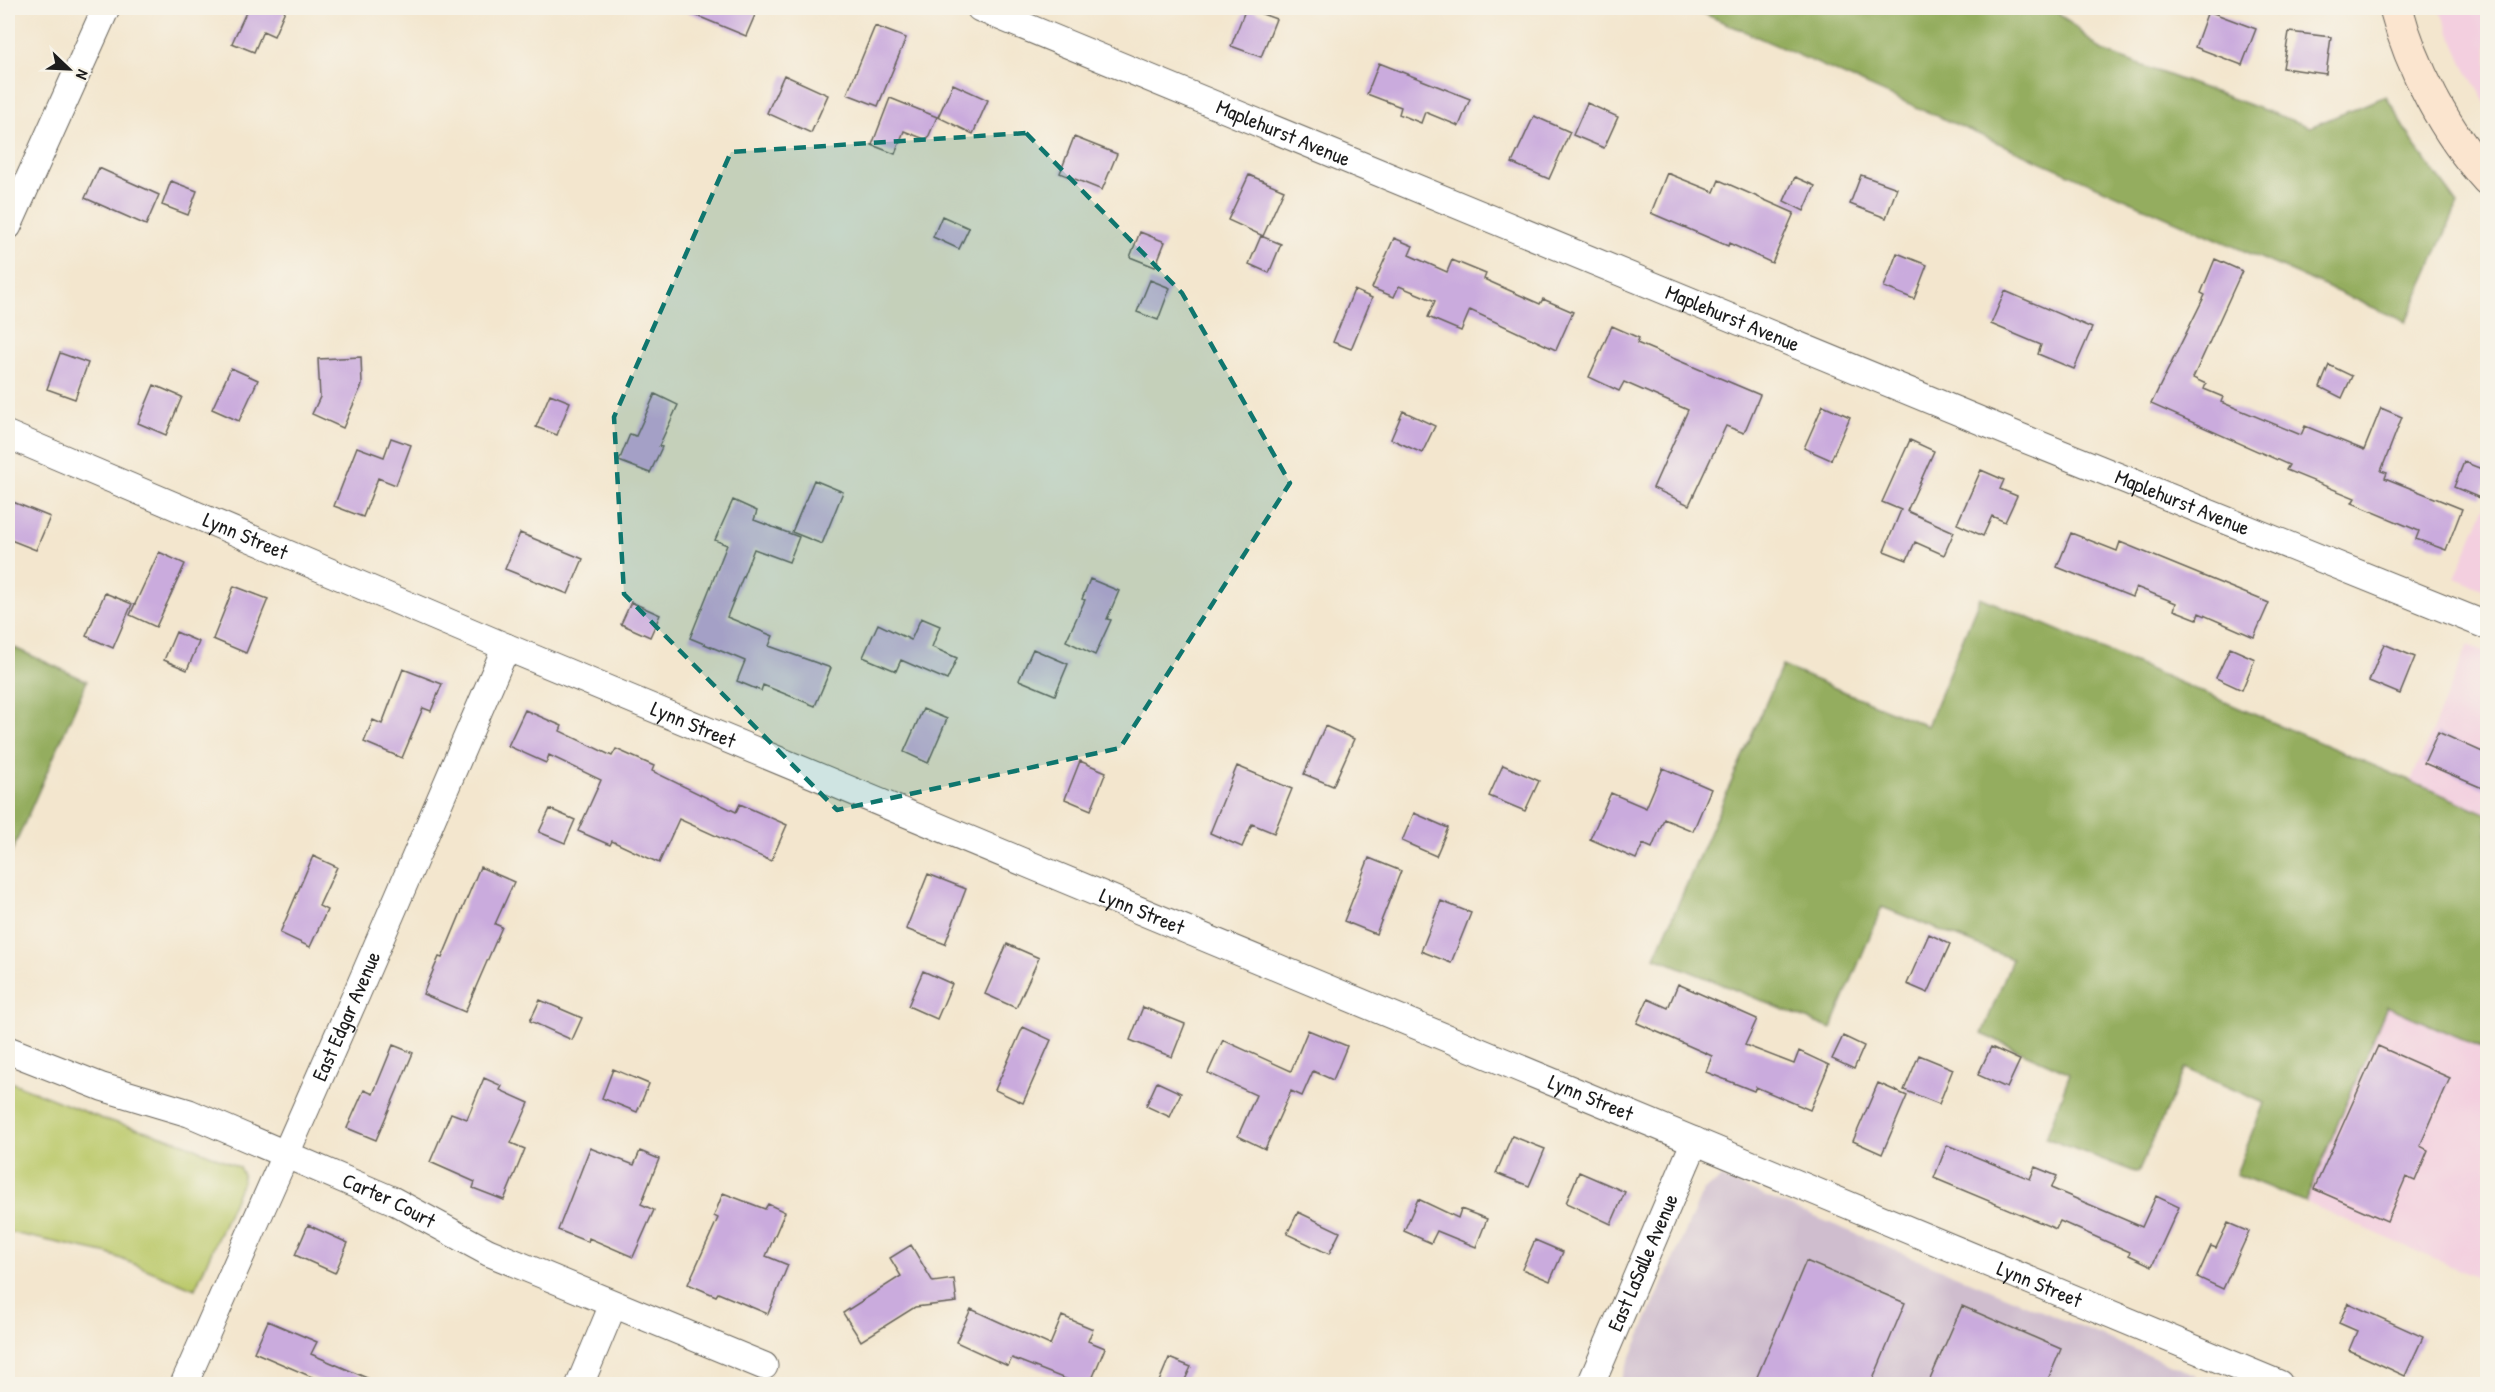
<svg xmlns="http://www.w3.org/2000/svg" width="2495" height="1392" viewBox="0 0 2495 1392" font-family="'Patrick Hand',sans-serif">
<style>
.built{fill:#f3cfdf}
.industrial{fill:#cfbdce}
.green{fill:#bbc96b;stroke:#6c7244;stroke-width:1.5}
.forest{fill:#94ad5f;stroke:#58643e;stroke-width:1.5}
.building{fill:#caabdd}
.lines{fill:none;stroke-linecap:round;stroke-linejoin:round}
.street-casing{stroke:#67635a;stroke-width:29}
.secondary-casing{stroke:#67635a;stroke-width:35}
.street{stroke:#fff;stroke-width:27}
.secondary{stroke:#fbe5cf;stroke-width:33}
.marked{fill:#0f766e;fill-opacity:0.2;stroke:#0f766e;stroke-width:4.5;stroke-dasharray:12 8;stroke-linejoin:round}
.labels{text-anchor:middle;stroke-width:6;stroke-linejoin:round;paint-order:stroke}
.street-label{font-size:21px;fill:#1c1c1c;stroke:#f7f3e8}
</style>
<rect width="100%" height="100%" fill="#f7f3e8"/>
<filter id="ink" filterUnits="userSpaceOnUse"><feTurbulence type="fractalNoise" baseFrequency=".0167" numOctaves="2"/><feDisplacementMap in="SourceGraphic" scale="12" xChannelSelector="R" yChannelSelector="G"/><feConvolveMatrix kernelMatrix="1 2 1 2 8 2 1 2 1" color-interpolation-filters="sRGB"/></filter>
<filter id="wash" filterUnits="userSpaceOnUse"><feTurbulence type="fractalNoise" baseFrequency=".008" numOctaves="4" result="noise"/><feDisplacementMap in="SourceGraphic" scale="24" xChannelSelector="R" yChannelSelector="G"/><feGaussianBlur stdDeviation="1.35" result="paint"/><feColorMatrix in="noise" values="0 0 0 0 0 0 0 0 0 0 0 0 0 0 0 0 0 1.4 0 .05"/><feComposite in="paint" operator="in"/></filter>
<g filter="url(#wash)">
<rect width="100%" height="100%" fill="#f3e6ce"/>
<path class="built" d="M 2439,8 L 2487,8 L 2487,106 L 2466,70 Z
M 2487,501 L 2487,591 L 2455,578 Z
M 2468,645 L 2487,653 L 2487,814 L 2411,781 Z
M 2387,1006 L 2487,1050 L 2487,1282 L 2305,1202 Z"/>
<path class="industrial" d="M 1721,1178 L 2196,1375 L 2192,1384 L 1619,1384 L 1703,1191 Z"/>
<path class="green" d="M 8,1081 L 103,1119 L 150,1132 L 186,1144 L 239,1167 L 243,1175 L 242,1182 L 195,1289 L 109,1254 L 8,1232 Z"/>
<path class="forest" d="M 1691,8 L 2053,8 L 2102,51 L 2310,127 L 2386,96 L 2416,147 L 2458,204 L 2406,322 Z
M 1980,597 L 2487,814 L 2487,1050 L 2387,1006 L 2305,1202 L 2236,1174 L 2264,1103 L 2185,1068 L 2138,1173 L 2046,1138 L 2070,1073 L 1982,1034 L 2012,959 L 1882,907 L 1831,1029 L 1655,957 L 1782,666 L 1927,726 Z
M 8,645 L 87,681 L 11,854 L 8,852 Z"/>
<g id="blocks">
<path class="building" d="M 248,8 L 286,8 L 274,36 L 263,31 L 254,52 L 232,43 Z
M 678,8 L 758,8 L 746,36 Z
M 1246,8 L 1276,19 L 1261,57 L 1231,46 Z
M 2208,11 L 2256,29 L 2242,65 L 2195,47 Z
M 875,26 L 906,38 L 878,106 L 847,94 Z
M 2289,32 L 2331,37 L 2326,74 L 2283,68 Z
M 1379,63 L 1470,99 L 1459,126 L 1425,112 L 1421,123 L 1399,114 L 1401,107 L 1367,94 Z
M 784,75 L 828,95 L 811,133 L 767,113 Z
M 953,84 L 988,100 L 973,134 L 938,117 Z
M 890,98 L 937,117 L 927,140 L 904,131 L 895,154 L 872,145 Z
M 1587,103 L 1618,117 L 1604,148 L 1573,135 Z
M 1534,116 L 1570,132 L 1549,179 L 1512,163 Z
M 1074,137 L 1117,154 L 1102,190 L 1060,173 Z
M 99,168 L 159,195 L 146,225 L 85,198 Z
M 1667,173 L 1714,192 L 1719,180 L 1794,213 L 1772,263 L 1729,243 L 1728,246 L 1651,213 Z
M 1249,175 L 1284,190 L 1263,236 L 1228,220 Z
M 1861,175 L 1897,188 L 1886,218 L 1850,204 Z
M 1795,177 L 1815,186 L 1804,211 L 1784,201 Z
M 171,181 L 197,191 L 188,215 L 162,205 Z
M 942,216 L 969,228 L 959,249 L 933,237 Z
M 1140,232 L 1165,242 L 1155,267 L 1130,257 Z
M 1261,236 L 1281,244 L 1269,273 L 1249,264 Z
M 1394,238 L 1413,246 L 1409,255 L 1447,272 L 1452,260 L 1486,274 L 1484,279 L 1540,304 L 1543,299 L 1573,312 L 1556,350 L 1470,310 L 1461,331 L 1428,317 L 1435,301 L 1399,286 L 1394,297 L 1372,288 Z
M 1897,253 L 1927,265 L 1914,299 L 1884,287 Z
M 2215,259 L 2242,271 L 2193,378 L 2206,384 L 2204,389 L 2223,397 L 2221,402 L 2301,435 L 2305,426 L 2364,450 L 2381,408 L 2402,417 L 2381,471 L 2387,473 L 2385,478 L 2462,509 L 2446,550 L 2416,539 L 2419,531 L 2352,503 L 2355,498 L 2286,470 L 2289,465 L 2151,404 L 2205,295 L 2201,293 Z
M 1150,280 L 1170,288 L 1158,320 L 1137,312 Z
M 1354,290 L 1372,298 L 1351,349 L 1333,342 Z
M 2005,291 L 2092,328 L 2074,369 L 2038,354 L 2041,345 L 1991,324 Z
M 1612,326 L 1639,338 L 1637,343 L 1760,395 L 1744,433 L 1726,426 L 1689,505 L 1653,488 L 1688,410 L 1624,382 L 1619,391 L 1589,377 Z
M 60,353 L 88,363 L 75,399 L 47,389 Z
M 361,357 L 362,385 L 343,428 L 312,414 L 320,397 L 318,359 Z
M 2329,365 L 2352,376 L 2342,398 L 2320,387 Z
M 231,368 L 258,380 L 239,421 L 212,409 Z
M 154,385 L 182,397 L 166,435 L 138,423 Z
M 550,394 L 570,402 L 557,435 L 536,427 Z
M 655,394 L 678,405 L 659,446 L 662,447 L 650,473 L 619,461 L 630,434 L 636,436 Z
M 1823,405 L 1850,417 L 1831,460 L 1804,448 Z
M 1403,411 L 1435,426 L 1422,453 L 1391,439 Z
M 391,438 L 411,445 L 396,485 L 378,478 L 363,517 L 334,506 L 357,447 L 384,457 Z
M 1910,440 L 1934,451 L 1907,511 L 1954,532 L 1944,555 L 1915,542 L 1907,560 L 1884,551 L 1901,510 L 1882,502 Z
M 2464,462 L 2487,471 L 2487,480 L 2480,498 L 2454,487 Z
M 1981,470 L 2004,480 L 2000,489 L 2017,496 L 2005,522 L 1992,516 L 1983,536 L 1957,524 Z
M 814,480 L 843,492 L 822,544 L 792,532 Z
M 8,500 L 50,517 L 36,550 L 8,539 Z
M 733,500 L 757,511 L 754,520 L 799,537 L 789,562 L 754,549 L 727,617 L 773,636 L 769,646 L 831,668 L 815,706 L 763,685 L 761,691 L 737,681 L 745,661 L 690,638 L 727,545 L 715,540 Z
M 520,533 L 583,559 L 568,594 L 505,569 Z
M 2071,533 L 2117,551 L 2120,542 L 2269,603 L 2254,637 L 2199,613 L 2197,619 L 2174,610 L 2176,603 L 2136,587 L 2132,597 L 2057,567 Z
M 159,552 L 185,564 L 156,627 L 130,615 Z
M 1090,579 L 1119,591 L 1107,619 L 1111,620 L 1095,655 L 1066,641 L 1085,600 L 1082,599 Z
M 234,586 L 268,599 L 246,653 L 213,639 Z
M 105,593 L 132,604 L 113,648 L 86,636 Z
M 631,602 L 660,615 L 650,637 L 621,624 Z
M 921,618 L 940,626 L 932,647 L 957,658 L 947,680 L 901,660 L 896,671 L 863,657 L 878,624 L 911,640 Z
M 176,632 L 199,642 L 187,670 L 164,660 Z
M 2384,644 L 2415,657 L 2400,694 L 2369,681 Z
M 2230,648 L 2255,659 L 2242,690 L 2216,678 Z
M 1033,649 L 1068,664 L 1055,695 L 1019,680 Z
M 403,669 L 442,684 L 431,711 L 423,708 L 402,758 L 364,742 L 373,720 L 382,724 Z
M 923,709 L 947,719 L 928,763 L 904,752 Z
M 525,710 L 562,726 L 560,731 L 612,756 L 616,749 L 654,766 L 652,771 L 736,812 L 740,804 L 787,825 L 771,861 L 679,819 L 659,863 L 612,841 L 610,845 L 578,831 L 601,780 L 549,755 L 546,763 L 508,746 Z
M 1325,726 L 1354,739 L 1333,786 L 1304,774 Z
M 2438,732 L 2487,754 L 2487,790 L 2424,763 Z
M 1080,761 L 1106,772 L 1091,810 L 1065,799 Z
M 1503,765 L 1539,781 L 1525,811 L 1489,796 Z
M 1237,766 L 1292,789 L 1274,833 L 1252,824 L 1242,847 L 1210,833 Z
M 1663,768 L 1711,789 L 1693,831 L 1664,819 L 1652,848 L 1643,844 L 1636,859 L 1590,839 L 1611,793 L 1646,808 Z
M 550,809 L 575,820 L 565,843 L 539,832 Z
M 1414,813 L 1448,828 L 1436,856 L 1402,841 Z
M 313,856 L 337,867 L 319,906 L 327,910 L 310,947 L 280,933 Z
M 1369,858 L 1401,871 L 1376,934 L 1344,921 Z
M 480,867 L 514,882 L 495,924 L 502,927 L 465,1012 L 423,994 L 439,957 L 442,958 Z
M 928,874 L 966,889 L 945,944 L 906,929 Z
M 1441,901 L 1471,913 L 1451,963 L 1421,951 Z
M 1929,934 L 1950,944 L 1928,993 L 1907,984 Z
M 1007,944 L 1039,958 L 1016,1008 L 985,994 Z
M 923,971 L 952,984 L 937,1019 L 908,1006 Z
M 1678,984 L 1757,1019 L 1745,1045 L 1794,1064 L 1799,1051 L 1829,1065 L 1810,1110 L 1756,1087 L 1754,1091 L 1706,1072 L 1712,1056 L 1637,1023 L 1648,999 L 1668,1008 Z
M 540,1000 L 582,1018 L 572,1040 L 530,1021 Z
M 1143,1007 L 1185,1024 L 1172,1057 L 1130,1040 Z
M 1023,1027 L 1051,1040 L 1023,1103 L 995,1090 Z
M 1308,1030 L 1347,1046 L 1333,1080 L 1313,1071 L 1302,1096 L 1291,1091 L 1265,1149 L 1238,1136 L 1256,1095 L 1208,1073 L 1223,1040 L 1291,1071 Z
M 1843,1036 L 1864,1046 L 1854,1069 L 1832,1059 Z
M 393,1045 L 413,1053 L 376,1140 L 347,1128 L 364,1090 L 373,1094 Z
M 2378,1046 L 2450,1078 L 2420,1146 L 2428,1150 L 2415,1181 L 2406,1177 L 2387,1221 L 2314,1189 Z
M 1991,1047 L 2020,1060 L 2007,1088 L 1978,1075 Z
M 1919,1055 L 1953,1069 L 1939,1104 L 1904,1090 Z
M 613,1069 L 649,1084 L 637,1112 L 602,1098 Z
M 484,1078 L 502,1086 L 500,1090 L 529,1103 L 511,1143 L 525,1149 L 504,1200 L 473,1188 L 475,1182 L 430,1162 L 451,1113 L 467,1119 Z
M 1157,1082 L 1181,1093 L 1170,1117 L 1146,1106 Z
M 1878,1083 L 1907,1096 L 1882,1154 L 1853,1141 Z
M 1512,1136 L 1545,1149 L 1529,1186 L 1496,1173 Z
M 1947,1145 L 2030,1179 L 2035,1167 L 2057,1176 L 2051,1188 L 2142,1227 L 2156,1196 L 2179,1207 L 2152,1266 L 2129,1255 L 2130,1252 L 2060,1221 L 2056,1229 L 1934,1178 Z
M 590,1148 L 634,1165 L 640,1151 L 659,1159 L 641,1204 L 654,1210 L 633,1257 L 589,1238 L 588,1242 L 558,1230 Z
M 1579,1172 L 1625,1192 L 1611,1224 L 1566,1203 Z
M 723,1193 L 765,1209 L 768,1204 L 785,1212 L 766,1256 L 788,1265 L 768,1314 L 718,1293 L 716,1296 L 688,1284 L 718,1218 L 714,1216 Z
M 1418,1199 L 1458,1218 L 1461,1209 L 1487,1219 L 1476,1247 L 1437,1231 L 1431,1243 L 1404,1231 Z
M 1298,1212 L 1340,1232 L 1329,1254 L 1287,1234 Z
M 2228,1223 L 2249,1232 L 2223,1289 L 2197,1277 L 2211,1246 L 2216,1248 Z
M 308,1225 L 348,1243 L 335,1273 L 295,1255 Z
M 1535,1240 L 1563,1252 L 1550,1281 L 1522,1269 Z
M 911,1245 L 933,1282 L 954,1279 L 957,1302 L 915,1307 L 861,1341 L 843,1313 L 901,1276 L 890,1258 Z
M 1806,1261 L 1905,1303 L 1871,1384 L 1754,1384 Z
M 2348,1303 L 2423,1337 L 2405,1376 L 2349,1350 L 2357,1331 L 2339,1323 Z
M 1962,1306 L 2061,1349 L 2046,1384 L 1928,1384 Z
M 971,1309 L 1050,1345 L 1062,1316 L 1093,1329 L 1088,1341 L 1105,1348 L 1090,1384 L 1078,1384 L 1012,1358 L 1008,1366 L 956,1342 Z
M 268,1321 L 317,1342 L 311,1354 L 381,1384 L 328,1384 L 254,1352 Z
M 1169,1358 L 1191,1367 L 1183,1384 L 1158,1384 Z"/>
</g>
</g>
<g filter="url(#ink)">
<use href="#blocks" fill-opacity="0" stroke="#67635a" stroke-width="1.5"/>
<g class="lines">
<g class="street-casing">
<g id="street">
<path id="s1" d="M 980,8 L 2020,437 L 2488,626"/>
<path d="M 8,226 L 106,8"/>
<path id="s2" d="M 8,435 L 506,647 L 2279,1384"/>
<path id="s3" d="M 8,1050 L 102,1087 L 189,1113 L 392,1200 L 488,1252 L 764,1366"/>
<path id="s4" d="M 184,1384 L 356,995 L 506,647"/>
<path d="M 580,1384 L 613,1305"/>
<path id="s5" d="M 1591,1384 L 1695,1141"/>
</g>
</g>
<g class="secondary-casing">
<path id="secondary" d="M 2396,8 C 2411,66 2446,134 2488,179"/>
</g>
<use href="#street" class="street"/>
<use href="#secondary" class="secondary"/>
</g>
</g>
<path class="marked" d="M 1026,133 L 1182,293 L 1290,483 L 1120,748 L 837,810 L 624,594 L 614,417 L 731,152 Z"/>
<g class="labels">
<g class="street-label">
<text dy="7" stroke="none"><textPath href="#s1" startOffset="328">Maplehurst Avenue</textPath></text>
<text dy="7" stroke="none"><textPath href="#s1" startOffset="814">Maplehurst Avenue</textPath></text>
<text dy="7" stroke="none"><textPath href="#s1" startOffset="1300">Maplehurst Avenue</textPath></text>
<text dy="7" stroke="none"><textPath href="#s2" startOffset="258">Lynn Street</textPath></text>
<text dy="7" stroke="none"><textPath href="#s2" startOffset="744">Lynn Street</textPath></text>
<text dy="7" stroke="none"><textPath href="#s2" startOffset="1230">Lynn Street</textPath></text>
<text dy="7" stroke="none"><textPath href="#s4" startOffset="402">East Edgar Avenue</textPath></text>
<text dy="7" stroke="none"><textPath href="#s2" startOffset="1716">Lynn Street</textPath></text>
<text dy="7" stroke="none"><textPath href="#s3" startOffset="410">Carter Court</textPath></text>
<text dy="7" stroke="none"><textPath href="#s5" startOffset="132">East LaSalle Avenue</textPath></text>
<text dy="7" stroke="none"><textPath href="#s2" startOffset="2202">Lynn Street</textPath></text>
</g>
</g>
<rect width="2495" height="1392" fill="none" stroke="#f7f3e8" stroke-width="30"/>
<g transform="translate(69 69) rotate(113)" stroke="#f7f3e8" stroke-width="4.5" paint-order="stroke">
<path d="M0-4.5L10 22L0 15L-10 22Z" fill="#1c1c1c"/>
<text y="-9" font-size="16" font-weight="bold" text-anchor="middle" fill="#1c1c1c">N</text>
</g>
</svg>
